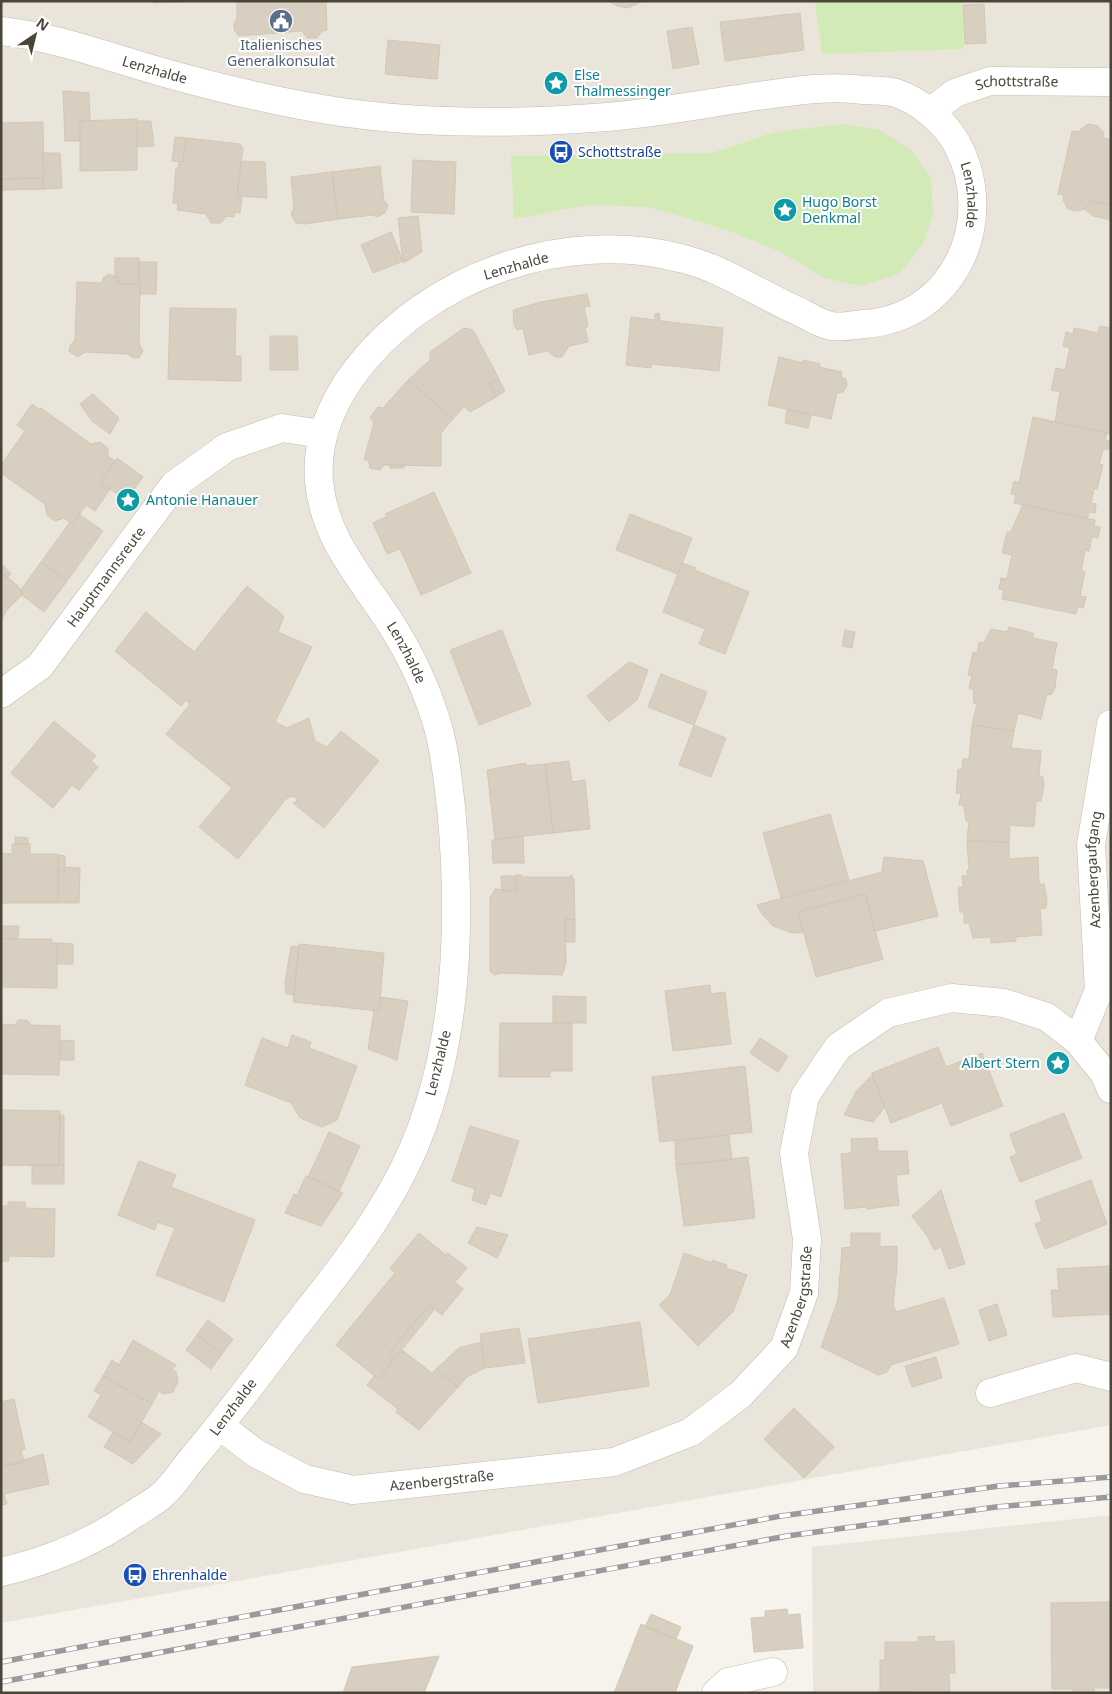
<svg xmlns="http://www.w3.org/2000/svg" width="1112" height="1694" viewBox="0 0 1112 1694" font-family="'Noto Sans',sans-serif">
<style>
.residential{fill:#eae5da}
.green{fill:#d2eab5}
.building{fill:#d8cfc1;stroke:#d3c7b4}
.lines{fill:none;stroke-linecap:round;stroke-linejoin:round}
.minor-casing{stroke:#c2bbae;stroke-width:29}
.minor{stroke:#fff;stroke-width:28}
.rail-casing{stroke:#9a9a9a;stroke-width:5.5}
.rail{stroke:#fff;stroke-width:4;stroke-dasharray:11;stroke-linecap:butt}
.labels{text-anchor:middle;stroke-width:4;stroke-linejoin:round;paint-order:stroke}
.service-label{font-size:14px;fill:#4e5e75;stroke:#fff}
.street-label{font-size:14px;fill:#4b4439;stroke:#fff}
.culture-label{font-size:14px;fill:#0d838f;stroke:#fff;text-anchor:start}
.transit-label{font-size:14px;fill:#164399;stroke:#fff;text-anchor:start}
</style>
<rect width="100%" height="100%" fill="#f6f3ec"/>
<path class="residential" d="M 1,1 L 1111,1 L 1111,1425 L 1,1623 Z
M 1111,1515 L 1111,1693 L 813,1693 L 812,1547 Z"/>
<path class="green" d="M 815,1 L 962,1 L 964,49 L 822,54 Z
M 842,124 L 879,130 L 910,149 L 931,178 L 933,214 L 924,242 L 899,274 L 861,286 L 824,278 L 781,252 L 727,230 L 650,207 L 588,205 L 514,219 L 511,156 L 712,153 L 775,132 Z"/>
<path class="building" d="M 153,1 L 193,1 L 154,3 Z
M 237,1 L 326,1 L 327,30 L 322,31 L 317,38 L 307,38 L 302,31 L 239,36 L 234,30 L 234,24 L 237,18 Z
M 643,1 L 628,8 L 617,6 L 609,1 Z
M 984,4 L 986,43 L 965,44 L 963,5 Z
M 800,13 L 804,50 L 725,61 L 720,22 Z
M 692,27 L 699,64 L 673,69 L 667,31 Z
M 388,40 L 440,45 L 437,79 L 385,74 Z
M 63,91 L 89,93 L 90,120 L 80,121 L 80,141 L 65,141 Z
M 137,119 L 137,170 L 80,171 L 80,121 Z
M 136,121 L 151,121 L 154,146 L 137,147 Z
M 43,122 L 44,178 L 1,179 L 1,123 Z
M 1088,124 L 1098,126 L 1104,133 L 1103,138 L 1111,139 L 1111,205 L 1091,201 L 1085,209 L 1076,211 L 1068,209 L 1063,200 L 1064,195 L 1058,194 L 1072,131 L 1081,132 L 1081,129 Z
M 175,137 L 186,138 L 183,162 L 172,161 Z
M 186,138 L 240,144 L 243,148 L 237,196 L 242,196 L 240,213 L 235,212 L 234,217 L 226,216 L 221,223 L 211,223 L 206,214 L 177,210 L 178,203 L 173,203 L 176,168 L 178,168 L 179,162 L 183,162 Z
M 43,153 L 60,153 L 62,188 L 43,189 Z
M 413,160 L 456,162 L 454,214 L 411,212 Z
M 241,161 L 265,162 L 267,198 L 237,196 Z
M 380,166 L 384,201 L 388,205 L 385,213 L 377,217 L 373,215 L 338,219 L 332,172 Z
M 332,172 L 338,219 L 305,224 L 296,223 L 291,214 L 294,208 L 291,177 Z
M 42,178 L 43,189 L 1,190 L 1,179 Z
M 1091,201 L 1111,205 L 1111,220 L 1093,216 L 1085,209 Z
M 418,216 L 422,252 L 403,263 L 398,218 Z
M 391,232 L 403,261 L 373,273 L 361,245 Z
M 115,258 L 139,258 L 139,284 L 119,284 L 115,276 Z
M 139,262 L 157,262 L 156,294 L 140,294 Z
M 109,274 L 118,278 L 119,284 L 140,284 L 139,344 L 143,351 L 139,358 L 133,358 L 128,354 L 85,352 L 78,357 L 69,351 L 70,346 L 75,340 L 77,282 L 102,283 L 103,278 Z
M 587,294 L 590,306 L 584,307 L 588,327 L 585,327 L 588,342 L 569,346 L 562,357 L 555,357 L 547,351 L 529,355 L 523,328 L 517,330 L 514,325 L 513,310 L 541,302 Z
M 170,308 L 236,309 L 235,356 L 241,356 L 241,381 L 168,379 Z
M 659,313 L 660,321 L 723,328 L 719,371 L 652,364 L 651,368 L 626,365 L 631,317 L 655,320 L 655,314 Z
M 1100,326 L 1111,328 L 1111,434 L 1055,422 L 1060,392 L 1051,390 L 1056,368 L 1065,370 L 1070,348 L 1063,346 L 1066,332 L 1073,334 L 1074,328 L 1098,333 Z
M 464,328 L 473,330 L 499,379 L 489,384 L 496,397 L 470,412 L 464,406 L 453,419 L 408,380 L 430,360 L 430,352 Z
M 270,336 L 297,336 L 298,370 L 270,370 Z
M 779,357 L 803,363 L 803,360 L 820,364 L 819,367 L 842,372 L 841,377 L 846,379 L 847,386 L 843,392 L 837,393 L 831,419 L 768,405 Z
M 499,379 L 505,391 L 496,397 L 489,384 Z
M 408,380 L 453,419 L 441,433 L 441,466 L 384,465 L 380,470 L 370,468 L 369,461 L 364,459 L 374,423 L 370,417 L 378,407 L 383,408 Z
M 93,394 L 119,418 L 110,434 L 92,421 L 80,404 Z
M 32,404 L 40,410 L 41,408 L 91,444 L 100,442 L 108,448 L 108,456 L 115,461 L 100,482 L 110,489 L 95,511 L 86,505 L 73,524 L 64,518 L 55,521 L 47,515 L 45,504 L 1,473 L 1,465 L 25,431 L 17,425 Z
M 787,410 L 811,415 L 808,428 L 785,423 Z
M 1033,417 L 1107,433 L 1105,440 L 1110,441 L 1108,450 L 1103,449 L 1099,464 L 1103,465 L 1097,489 L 1094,488 L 1091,503 L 1096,504 L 1095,513 L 1089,512 L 1087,519 L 1014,503 L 1016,495 L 1011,494 L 1014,481 L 1019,483 Z
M 117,458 L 143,477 L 126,500 L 100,482 Z
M 390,465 L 404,465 L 404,468 L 390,468 Z
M 434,492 L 471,573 L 421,595 L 400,549 L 387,554 L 373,523 L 386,517 L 385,514 Z
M 1023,504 L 1095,520 L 1094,526 L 1100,527 L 1098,538 L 1092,537 L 1089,551 L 1085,550 L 1081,571 L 1085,572 L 1080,596 L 1086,597 L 1083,608 L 1078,606 L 1076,614 L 1002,599 L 1004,590 L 999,589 L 1001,578 L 1007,579 L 1012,555 L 1002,553 L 1007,532 L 1011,532 Z
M 79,514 L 103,531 L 67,581 L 41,562 L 70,522 L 73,524 Z
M 630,514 L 692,538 L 678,574 L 616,550 Z
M 41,562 L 67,581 L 44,612 L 22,595 L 20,591 Z
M 1,563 L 11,574 L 7,578 L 1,572 Z
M 682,563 L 696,568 L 695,570 L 749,592 L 725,654 L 699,644 L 705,629 L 663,612 Z
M 1,572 L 18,586 L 23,594 L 6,611 L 1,621 Z
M 247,586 L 284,616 L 278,632 L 312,647 L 275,722 L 287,728 L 309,718 L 315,741 L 327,747 L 341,731 L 379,761 L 324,828 L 293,803 L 297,801 L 295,796 L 287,798 L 238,859 L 199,827 L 232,788 L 166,734 L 190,704 L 186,700 L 181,706 L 115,651 L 146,612 L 194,652 Z
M 1009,627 L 1033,633 L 1033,638 L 1057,643 L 1052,669 L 1057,670 L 1055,688 L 1051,695 L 1047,694 L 1041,719 L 1018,713 L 1014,731 L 972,725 L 977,704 L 974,703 L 973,689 L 969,688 L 972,676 L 968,675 L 973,652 L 977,653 L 979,642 L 984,643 L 991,629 L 1007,632 Z
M 502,630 L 531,705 L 479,725 L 450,650 Z
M 845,630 L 855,632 L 852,648 L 842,646 Z
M 629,662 L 648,670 L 637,700 L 609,722 L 587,696 Z
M 661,674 L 707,692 L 694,725 L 648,707 Z
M 54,721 L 96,756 L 91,761 L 98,767 L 79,790 L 72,785 L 53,808 L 11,773 Z
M 694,725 L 726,738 L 711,777 L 679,765 Z
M 972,725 L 1014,731 L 1011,748 L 1041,751 L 1039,776 L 1043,777 L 1044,785 L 1041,801 L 1036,801 L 1034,827 L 1010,825 L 1009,842 L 967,841 L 969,821 L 966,821 L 964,805 L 959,805 L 961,794 L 956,793 L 958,769 L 962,770 L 963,759 L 969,759 Z
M 569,761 L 572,782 L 585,780 L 590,829 L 553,833 L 545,764 Z
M 526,763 L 526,766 L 545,764 L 553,833 L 495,839 L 487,770 Z
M 830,814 L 849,880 L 781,898 L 763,833 Z
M 523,836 L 524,863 L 493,863 L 492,840 Z
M 15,837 L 28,838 L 28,844 L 15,844 Z
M 967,841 L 1009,842 L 1009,859 L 1038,857 L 1039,884 L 1044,884 L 1047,900 L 1046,908 L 1040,909 L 1042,935 L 1016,937 L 1016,941 L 991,943 L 991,937 L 973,938 L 969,923 L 964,923 L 964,912 L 960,912 L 958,888 L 963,887 L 962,876 L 967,876 L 967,870 L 969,870 Z
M 12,844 L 30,844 L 30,854 L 58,854 L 58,903 L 1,903 L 1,853 L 12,854 Z
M 58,855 L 65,856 L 65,871 L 58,870 Z
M 884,857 L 923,861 L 938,916 L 875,931 L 865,894 L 798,912 L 803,932 L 792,933 L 773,926 L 762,914 L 757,905 L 882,872 Z
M 66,867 L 80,868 L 79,903 L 58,903 L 58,870 L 65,871 Z
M 516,875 L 522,875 L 521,877 L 569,877 L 572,875 L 572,879 L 574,879 L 575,920 L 565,919 L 566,963 L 562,975 L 500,973 L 495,975 L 490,971 L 490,898 L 495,889 L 516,891 Z
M 501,876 L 516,876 L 516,891 L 502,891 Z
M 865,894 L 883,959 L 816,977 L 798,912 Z
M 565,919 L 575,920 L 575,942 L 565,942 Z
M 1,926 L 19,926 L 18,939 L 1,939 Z
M 1,939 L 52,939 L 52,943 L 57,943 L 57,988 L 1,987 Z
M 57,943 L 73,944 L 73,964 L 57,964 Z
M 299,944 L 384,953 L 379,1011 L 293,1002 Z
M 291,946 L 299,947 L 294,995 L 286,994 L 285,983 Z
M 710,985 L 711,994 L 725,992 L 731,1044 L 673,1051 L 665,991 Z
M 553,996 L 586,997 L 586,1023 L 553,1023 Z
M 380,997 L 408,1001 L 397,1060 L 368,1049 L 374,1011 L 379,1011 Z
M 18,1020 L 27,1020 L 31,1025 L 60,1026 L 59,1075 L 1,1074 L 1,1024 L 15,1025 Z
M 500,1023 L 572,1023 L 572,1071 L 550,1071 L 550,1077 L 499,1077 Z
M 292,1035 L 311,1042 L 309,1048 L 357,1066 L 337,1120 L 322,1127 L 300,1118 L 291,1103 L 245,1085 L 262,1038 L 288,1048 Z
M 760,1038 L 788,1056 L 778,1072 L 750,1053 Z
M 60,1040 L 74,1041 L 74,1060 L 60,1060 Z
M 938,1047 L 946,1067 L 982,1053 L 1003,1106 L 951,1126 L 942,1103 L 891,1123 L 872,1073 Z
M 745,1066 L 752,1132 L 660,1142 L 652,1077 Z
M 872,1075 L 885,1107 L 873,1122 L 844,1115 L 857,1090 Z
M 1,1110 L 60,1111 L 59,1166 L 1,1165 Z
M 1064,1113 L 1082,1158 L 1020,1182 L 1010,1157 L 1017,1154 L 1010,1134 Z
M 60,1115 L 64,1115 L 64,1165 L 59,1164 Z
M 470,1126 L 519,1141 L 501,1197 L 490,1193 L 486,1205 L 472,1200 L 475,1189 L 452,1181 Z
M 329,1132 L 360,1146 L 339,1191 L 308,1177 Z
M 729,1135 L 732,1160 L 676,1165 L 675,1141 Z
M 877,1138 L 878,1151 L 907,1151 L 909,1174 L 896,1175 L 899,1205 L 867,1209 L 867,1207 L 845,1209 L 841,1154 L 852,1153 L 851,1139 Z
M 748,1157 L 755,1218 L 684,1226 L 676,1165 Z
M 139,1161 L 176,1175 L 171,1187 L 255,1220 L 224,1302 L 156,1275 L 175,1228 L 157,1222 L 155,1230 L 118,1215 Z
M 59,1164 L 64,1165 L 64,1184 L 32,1184 L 32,1165 Z
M 306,1176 L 343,1193 L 321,1226 L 285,1213 L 294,1194 L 297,1195 Z
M 1091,1180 L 1107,1224 L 1045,1249 L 1035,1224 L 1042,1221 L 1035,1201 Z
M 941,1190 L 965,1264 L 949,1269 L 941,1247 L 934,1250 L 928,1237 L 912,1216 Z
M 8,1202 L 25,1202 L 25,1208 L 55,1209 L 54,1257 L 8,1256 L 9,1261 L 1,1261 L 1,1206 L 8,1206 Z
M 477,1227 L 508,1235 L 497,1258 L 468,1243 Z
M 419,1233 L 446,1255 L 448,1253 L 467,1268 L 455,1282 L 463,1289 L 442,1315 L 429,1305 L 388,1354 L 394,1359 L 378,1379 L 336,1345 L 395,1273 L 390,1268 Z
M 851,1233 L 880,1233 L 880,1247 L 897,1246 L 897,1268 L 893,1305 L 896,1312 L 944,1298 L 959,1344 L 891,1365 L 887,1372 L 878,1375 L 821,1347 L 838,1300 L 842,1248 L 851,1247 Z
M 684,1253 L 712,1263 L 712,1260 L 727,1265 L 726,1268 L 747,1275 L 733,1312 L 698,1346 L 659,1305 L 670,1295 Z
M 1111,1266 L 1111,1314 L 1053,1317 L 1051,1290 L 1059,1290 L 1057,1269 Z
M 997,1304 L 1007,1335 L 989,1341 L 979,1310 Z
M 429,1305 L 435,1309 L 394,1359 L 388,1354 Z
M 208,1320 L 233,1339 L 222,1354 L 197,1335 Z
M 640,1322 L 649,1386 L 538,1403 L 528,1339 Z
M 519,1328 L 525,1363 L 485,1368 L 480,1334 Z
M 197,1335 L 222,1354 L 211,1369 L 186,1350 Z
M 133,1340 L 176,1365 L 172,1370 L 176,1372 L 178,1381 L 173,1392 L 163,1394 L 159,1391 L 152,1404 L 103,1376 L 112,1360 L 119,1365 Z
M 481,1342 L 485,1368 L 468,1376 L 458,1387 L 436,1369 L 459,1348 Z
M 402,1350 L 432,1373 L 436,1369 L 458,1387 L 419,1430 L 396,1412 L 398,1409 L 367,1385 L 374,1376 L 378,1379 Z
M 936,1357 L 942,1378 L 912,1387 L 905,1366 Z
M 103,1376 L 152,1404 L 130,1442 L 88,1417 L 101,1395 L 94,1391 Z
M 14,1399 L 25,1449 L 21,1450 L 24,1462 L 1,1467 L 1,1402 Z
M 794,1408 L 834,1447 L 804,1478 L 764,1439 Z
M 141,1422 L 161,1434 L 133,1464 L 104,1447 L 113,1432 L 130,1442 Z
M 43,1454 L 49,1484 L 4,1494 L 7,1504 L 1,1505 L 1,1467 Z
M 1111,1602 L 1111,1688 L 1094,1688 L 1094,1693 L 1073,1693 L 1074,1689 L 1052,1689 L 1051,1603 Z
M 787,1609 L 788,1615 L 800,1614 L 803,1648 L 754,1652 L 751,1618 L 765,1617 L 765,1611 Z
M 651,1614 L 681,1627 L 676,1639 L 645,1627 Z
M 641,1624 L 693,1646 L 675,1693 L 614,1693 Z
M 935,1636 L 934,1642 L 954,1641 L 955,1673 L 949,1673 L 950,1693 L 880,1692 L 880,1660 L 885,1660 L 885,1642 L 918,1642 L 918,1637 Z
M 439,1656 L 424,1693 L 343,1693 L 352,1667 Z"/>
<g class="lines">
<g class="minor-casing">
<g id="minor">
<path id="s1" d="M 1,31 C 55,37 106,56 158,71 C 204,84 252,96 300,105 C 400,125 505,125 607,117 C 655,113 703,104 751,97 C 789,92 826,85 864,90 C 875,91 886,90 896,93 C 920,101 945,122 957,144 C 998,221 954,318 864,324 C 853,325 842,328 831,326 C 821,324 811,318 802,313 C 762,296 727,270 684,259 C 565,227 424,276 352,376 C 330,407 316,443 319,481 C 324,539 361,577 391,624 C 410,654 428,692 438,727 C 445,752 448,780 451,807 C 463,933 458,1073 395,1186 C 361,1248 314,1301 272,1357 C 246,1391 220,1426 192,1459 C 182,1471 173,1486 161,1496 C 153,1503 143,1508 134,1514 C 94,1542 49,1561 1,1572"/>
<path id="s2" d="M 930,112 L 955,93 L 990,81 L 1111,82"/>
<path id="s3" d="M 1,694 L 40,666 L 174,485 L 227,447 L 282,428 L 322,434"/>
<path id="s4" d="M 1078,1041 L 1099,990 L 1091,845 L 1111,724"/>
<path d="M 990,1393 L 1076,1368 L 1111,1377"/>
<path id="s5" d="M 220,1426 L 257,1454 L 305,1479 L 353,1490 L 614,1462 L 691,1432 L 741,1394 L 784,1348 L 804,1293 L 807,1239 L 794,1153 L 805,1096 L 838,1047 L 888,1013 L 952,998 L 1004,1003 L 1047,1017 L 1078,1041 L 1104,1073 L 1111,1089"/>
<path d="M 716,1693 L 728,1682 L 773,1672"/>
</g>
</g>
<use href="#minor" class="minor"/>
<g class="rail-casing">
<path id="rail" d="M 1,1662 L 781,1516 L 999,1486 L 1111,1477
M 1,1682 L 787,1536 L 996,1507 L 1111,1497"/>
</g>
<use href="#rail" class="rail"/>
</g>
<defs>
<g id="civic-disc" transform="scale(1.25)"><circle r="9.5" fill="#5c6f8a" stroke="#fff"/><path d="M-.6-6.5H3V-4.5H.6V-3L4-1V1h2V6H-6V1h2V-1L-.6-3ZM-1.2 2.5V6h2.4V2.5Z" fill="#fff"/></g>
<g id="sight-disc" transform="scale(1.25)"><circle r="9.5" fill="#0f9aa8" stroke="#fff"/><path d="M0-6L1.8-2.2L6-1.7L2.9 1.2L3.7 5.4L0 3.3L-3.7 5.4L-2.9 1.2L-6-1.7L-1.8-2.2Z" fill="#fff"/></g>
<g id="bus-disc" transform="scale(1.25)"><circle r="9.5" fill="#1a4fb4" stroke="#fff"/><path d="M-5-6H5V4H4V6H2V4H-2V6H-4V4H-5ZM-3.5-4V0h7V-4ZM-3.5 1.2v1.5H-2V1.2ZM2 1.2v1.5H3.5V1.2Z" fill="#fff"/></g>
</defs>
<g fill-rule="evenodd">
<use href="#civic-disc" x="281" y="21"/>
<use href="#sight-disc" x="556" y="83"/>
<use href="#bus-disc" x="561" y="152"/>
<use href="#sight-disc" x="785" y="210"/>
<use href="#sight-disc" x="128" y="500"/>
<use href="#sight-disc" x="1058" y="1063"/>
<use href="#bus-disc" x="135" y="1575"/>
</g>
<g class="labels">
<g class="service-label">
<text x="281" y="50">Italienisches<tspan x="281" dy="16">Generalkonsulat</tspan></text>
</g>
<g class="street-label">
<text dy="5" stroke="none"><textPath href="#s1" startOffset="159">Lenzhalde</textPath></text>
<text dy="5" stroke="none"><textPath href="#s2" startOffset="95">Schottstraße</textPath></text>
<text dy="5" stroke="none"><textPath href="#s1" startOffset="1042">Lenzhalde</textPath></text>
<text transform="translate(516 266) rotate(-16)" y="5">Lenzhalde</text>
<text dy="5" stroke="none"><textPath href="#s3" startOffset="159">Hauptmannsreute</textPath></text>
<text dy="5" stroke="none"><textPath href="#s1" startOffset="2105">Lenzhalde</textPath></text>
<text dy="5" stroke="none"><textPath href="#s4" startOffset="176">Azenbergaufgang</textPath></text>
<text transform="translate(438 1063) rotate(-76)" y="5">Lenzhalde</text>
<text dy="5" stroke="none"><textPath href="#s5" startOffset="674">Azenbergstraße</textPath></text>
<text transform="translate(233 1407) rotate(-53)" y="5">Lenzhalde</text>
<text dy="5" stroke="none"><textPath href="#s5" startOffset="239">Azenbergstraße</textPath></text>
</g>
<g class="culture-label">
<text x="574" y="80">Else<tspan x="574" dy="16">Thalmessinger</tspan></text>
<text x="802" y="207">Hugo Borst<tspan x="802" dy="16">Denkmal</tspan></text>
<text x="146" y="505">Antonie Hanauer</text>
<text x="1040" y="1068" text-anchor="end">Albert Stern</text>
</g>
<g class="transit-label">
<text x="578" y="157">Schottstraße</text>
<text x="152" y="1580">Ehrenhalde</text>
</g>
</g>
<rect width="1112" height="1694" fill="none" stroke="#4b4439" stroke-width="5"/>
<g transform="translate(35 35) rotate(35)" stroke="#ffffff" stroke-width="4" paint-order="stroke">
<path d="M0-4L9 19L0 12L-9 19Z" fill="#4b4439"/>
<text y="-8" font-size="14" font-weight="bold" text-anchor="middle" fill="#4b4439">N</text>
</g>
</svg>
